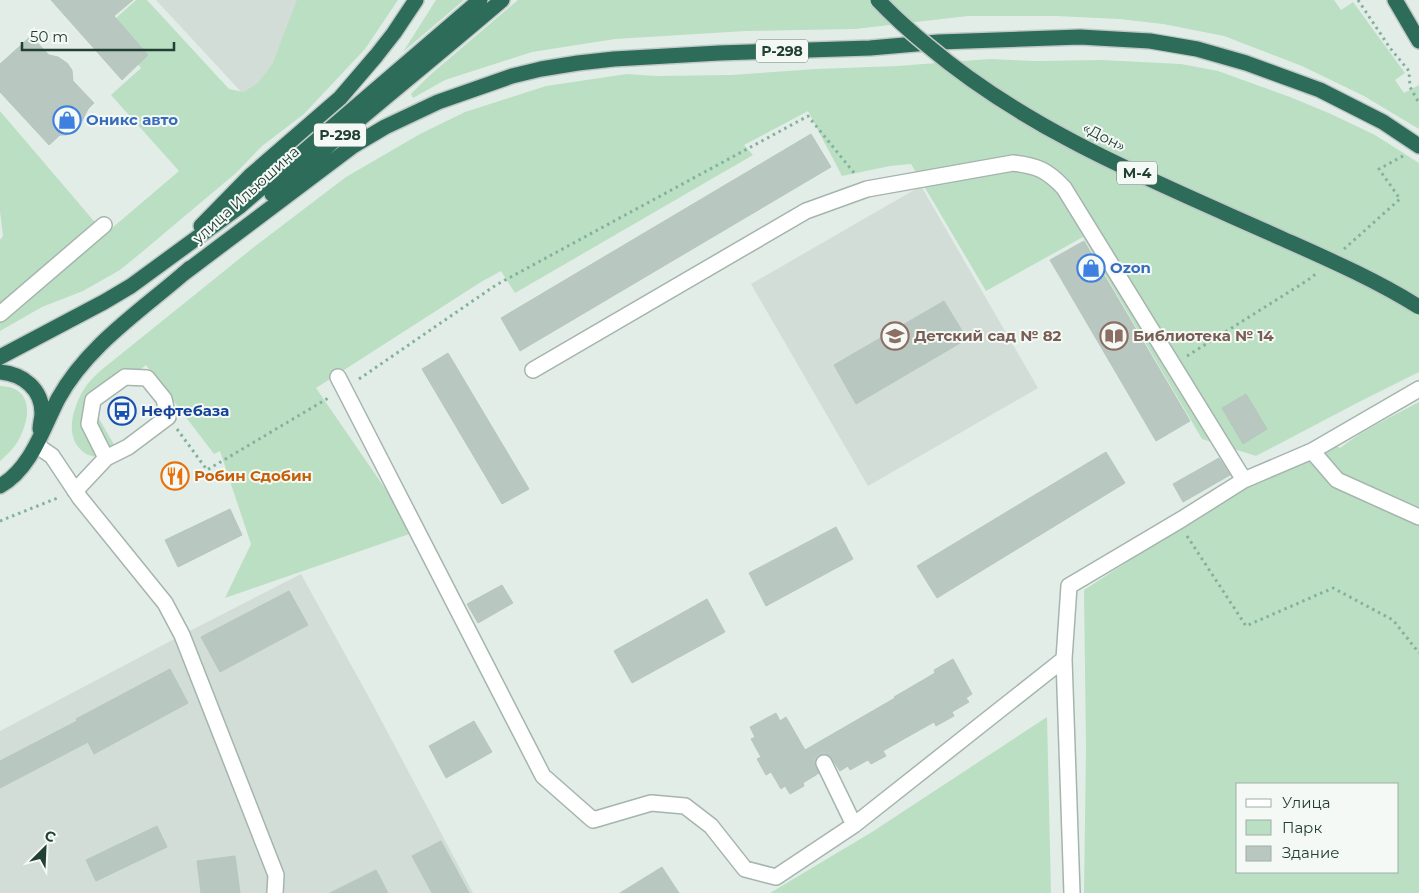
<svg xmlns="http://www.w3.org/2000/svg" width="1419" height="893" viewBox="0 0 1419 893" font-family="Montserrat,sans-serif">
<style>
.built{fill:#d1ddd6}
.green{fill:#bbdfc2;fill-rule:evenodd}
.building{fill:#b8c8c0;stroke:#b5c7be}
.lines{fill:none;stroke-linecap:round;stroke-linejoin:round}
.minor-tunnel{stroke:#bccac4;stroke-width:15;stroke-dasharray:15 8;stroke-linecap:butt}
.minor-casing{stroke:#a5b5ae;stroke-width:18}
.highway-casing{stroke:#c1c9c6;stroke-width:18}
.path{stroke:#82b19e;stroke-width:3;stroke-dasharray:2.5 4;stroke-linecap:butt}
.minor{stroke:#fff;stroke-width:15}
.highway{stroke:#2d6c59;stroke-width:15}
.highway-bridge-casing{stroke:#c1c9c6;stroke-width:18;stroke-linecap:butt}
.highway-bridge{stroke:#2d6c59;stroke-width:15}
.labels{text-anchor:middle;stroke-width:4;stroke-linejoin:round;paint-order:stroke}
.shield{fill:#f4f9f6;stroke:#61776e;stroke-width:1}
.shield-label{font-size:14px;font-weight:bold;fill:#223f34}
.shop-label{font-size:15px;font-weight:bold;fill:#366cbe;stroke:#f4f9f6;text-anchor:start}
.street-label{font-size:15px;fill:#223f34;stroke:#f4f9f6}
.education-label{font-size:15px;font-weight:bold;fill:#785e54;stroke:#f4f9f6;text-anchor:start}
.transit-label{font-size:15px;font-weight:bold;fill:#164399;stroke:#f4f9f6;text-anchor:start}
.food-label{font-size:15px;font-weight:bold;fill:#c56008;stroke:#f4f9f6;text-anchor:start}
</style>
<rect width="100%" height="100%" fill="#e3ede8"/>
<path class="built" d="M 156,0 L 299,0 L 274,67 L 259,85 L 244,95 Z
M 921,186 L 1038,388 L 868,486 L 751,284 Z
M 301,574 L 372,703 L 473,893 L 0,893 L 0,731 L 182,635 Z"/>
<path class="green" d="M 136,0 L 147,0 L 229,89 L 244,92 L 258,83 L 272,65 L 297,0 L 398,0 L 365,49 L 304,114 L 262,146 L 236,173 L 142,252 L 120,270 L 83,291 L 42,307 L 0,331 L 0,240 L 3,236 L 0,211 L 0,111 L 105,234 L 179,171 L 111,95 L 141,68 L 106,27 Z
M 436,0 L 464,0 L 403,52 Z
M 518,0 L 1334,0 L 1341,10 L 1353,2 L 1405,73 L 1395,80 L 1404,93 L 1419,85 L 1419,129 L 1364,96 L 1302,66 L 1224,36 L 1163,24 L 1119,19 L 1055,16 L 968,16 L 855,29 L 746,31 L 615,39 L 532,52 L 445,80 L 413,98 L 411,94 L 431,74 Z
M 990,59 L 1036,61 L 1102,60 L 1181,64 L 1218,71 L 1290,97 L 1331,114 L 1375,135 L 1419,163 L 1419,372 L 1355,404 L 1256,456 L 1202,439 L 1083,237 L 986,291 L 911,164 L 890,166 L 842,176 L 808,111 L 744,145 L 753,155 L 515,293 L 501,271 L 481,282 L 316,388 L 415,532 L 225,598 L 251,544 L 220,451 L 214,454 L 146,365 L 99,403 L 97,415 L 116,448 C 111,451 105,455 99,456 C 93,458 85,454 81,450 C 66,436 72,413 80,396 C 86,384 94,376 105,367 L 254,247 L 346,177 L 420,134 L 465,112 L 546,86 L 627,74 L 656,76 L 731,75 L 816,69 L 897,66 Z
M 0,386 C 34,387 31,418 18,441 C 14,448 7,455 0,461 Z
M 1419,402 L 1419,893 L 1084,893 L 1086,748 L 1084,590 L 1233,493 L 1337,446 L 1340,448 C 1364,429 1393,416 1419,402 ZM 1238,784 L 1398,784 L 1398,872 L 1238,872 Z
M 1047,717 L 1051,893 L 770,893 L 872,832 Z"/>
<path class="building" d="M 51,0 L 133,0 L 114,16 L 148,55 L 122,80 Z
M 31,36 L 49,55 L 58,57 L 67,63 L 72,70 L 73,81 L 94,103 L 88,109 L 78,129 L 66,135 L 60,135 L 49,145 L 0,92 L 0,64 Z
M 811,134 L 831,167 L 520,351 L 501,318 Z
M 1084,241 L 1190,421 L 1156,441 L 1050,260 Z
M 944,301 L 967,339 L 856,404 L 834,365 Z
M 448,353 L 529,489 L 502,504 L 422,369 Z
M 1246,394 L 1267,429 L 1243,444 L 1222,408 Z
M 1106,452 L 1125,483 L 937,598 L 917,566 Z
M 1219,458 L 1230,475 L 1183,502 L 1173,484 Z
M 230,509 L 242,535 L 178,567 L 165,540 Z
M 836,527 L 853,559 L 766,606 L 749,573 Z
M 502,585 L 513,603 L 478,623 L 467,604 Z
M 289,591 L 308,625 L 220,672 L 201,637 Z
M 707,599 L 725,632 L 632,683 L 614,651 Z
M 953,659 L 972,694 L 966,698 L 969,702 L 952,712 L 954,716 L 936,726 L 934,722 L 902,740 L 883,751 L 886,756 L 871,764 L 868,760 L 850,770 L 848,766 L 840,771 L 830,756 L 824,754 L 820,755 L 816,758 L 815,763 L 819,773 L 803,783 L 804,786 L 790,794 L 785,786 L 781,789 L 771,772 L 766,775 L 757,759 L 761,757 L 751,739 L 755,737 L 750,727 L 776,713 L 780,721 L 786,717 L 805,750 L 895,698 L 894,697 L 935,673 L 934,670 Z
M 170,669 L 188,703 L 94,754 L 88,742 L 0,788 L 0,761 L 77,721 L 76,719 Z
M 474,721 L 492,752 L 446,778 L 429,746 Z
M 157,826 L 167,847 L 96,881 L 86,860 Z
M 441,841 L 469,893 L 432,893 L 412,856 Z
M 235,856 L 240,893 L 201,893 L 197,861 Z
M 662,867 L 679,893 L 620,893 Z
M 376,870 L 388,893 L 330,893 Z"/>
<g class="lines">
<path class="minor-tunnel" d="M 818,754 L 824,763"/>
<g class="minor-casing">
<path id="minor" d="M 0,314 L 104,225
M 533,370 L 806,211 L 867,189 L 1013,163 C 1038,166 1047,170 1064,188 L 1244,480
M 338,377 L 543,776 L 593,820 L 651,803 L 685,806 L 711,826 L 745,869 L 776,877 L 854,825 L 1064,659
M 36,445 L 52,456 L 80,498 L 165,603 L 182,635 L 276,875 L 275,893
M 1312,451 L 1337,480 L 1419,517
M 75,491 L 106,458 L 128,447 L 168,417 L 164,399 L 147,378 L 125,377 L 93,400 L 89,424 L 106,458
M 824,763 L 854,825
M 1072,893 L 1064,659 L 1069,586 L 1182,519 L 1244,480 L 1312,451 L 1419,389"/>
</g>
<g class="highway-casing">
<path id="highway" d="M 1395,0 L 1419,41
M 272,194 C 347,128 426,65 502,0
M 201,226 L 250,176 L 340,98 L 376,56 L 394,33 L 416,0
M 183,274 L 353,146 L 385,127 L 438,102 L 512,76 L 541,69 L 578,63 L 614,59 L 719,53 L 870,48 L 939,42 L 1080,37 L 1150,41 L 1197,49 L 1246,63 L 1320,90 L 1383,122 L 1419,146
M 0,357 L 104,302 L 131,286 L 239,207 L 480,0
M 0,372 C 23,374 42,389 42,413 C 42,419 40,424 40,429
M 0,486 C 31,469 43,428 58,399 C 88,344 145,308 190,268"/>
</g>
<path class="path" d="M 1358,0 L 1390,48 L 1409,71 L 1410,87 L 1419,103
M 1344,249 L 1400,199 L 1379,169 L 1403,156
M 1187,356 L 1308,280 L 1317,273
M 359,379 L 496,285 L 808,116 L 855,174
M 177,429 L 207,470 L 330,397
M 0,521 L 60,497
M 1187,536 L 1246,626 L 1333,588 L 1393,620 L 1419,653"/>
<use href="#minor" class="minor"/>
<use href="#highway" class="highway"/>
<g class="highway-bridge-casing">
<path id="highway-bridge" d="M 878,0 C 894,17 911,32 928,46 C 1032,134 1161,184 1283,239 C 1330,260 1376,280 1419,307"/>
</g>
<use href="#highway-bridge" class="highway-bridge"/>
</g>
<defs>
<g id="shop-ring" transform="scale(1.4375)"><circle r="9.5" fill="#f4f9f6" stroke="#3f7fe0" stroke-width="1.5"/><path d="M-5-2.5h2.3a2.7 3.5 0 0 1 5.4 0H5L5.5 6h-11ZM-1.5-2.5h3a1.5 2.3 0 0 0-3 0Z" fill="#3f7fe0"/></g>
<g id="school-ring" transform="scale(1.4375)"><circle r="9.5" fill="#f4f9f6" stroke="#8d6e63" stroke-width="1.5"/><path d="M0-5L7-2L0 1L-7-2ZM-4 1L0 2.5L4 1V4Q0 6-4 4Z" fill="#8d6e63"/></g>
<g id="library-ring" transform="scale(1.4375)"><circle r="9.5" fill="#f4f9f6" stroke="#8d6e63" stroke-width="1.5"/><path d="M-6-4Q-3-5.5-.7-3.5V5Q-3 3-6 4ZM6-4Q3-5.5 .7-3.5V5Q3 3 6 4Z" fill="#8d6e63"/></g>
<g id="bus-ring" transform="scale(1.4375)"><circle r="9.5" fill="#f4f9f6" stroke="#1a4fb4" stroke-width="1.5"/><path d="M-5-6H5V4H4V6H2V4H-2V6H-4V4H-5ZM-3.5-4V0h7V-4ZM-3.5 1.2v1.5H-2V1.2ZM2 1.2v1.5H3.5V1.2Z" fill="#1a4fb4"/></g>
<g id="restaurant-ring" transform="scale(1.4375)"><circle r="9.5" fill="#f4f9f6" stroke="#e8710a" stroke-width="1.5"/><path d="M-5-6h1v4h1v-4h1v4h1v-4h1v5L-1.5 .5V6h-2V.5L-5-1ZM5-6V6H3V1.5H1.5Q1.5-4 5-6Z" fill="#e8710a"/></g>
</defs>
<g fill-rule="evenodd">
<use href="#shop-ring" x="67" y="120"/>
<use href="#shop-ring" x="1091" y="268"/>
<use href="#school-ring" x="895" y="336"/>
<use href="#library-ring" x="1114" y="336"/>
<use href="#bus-ring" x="122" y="411"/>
<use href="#restaurant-ring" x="175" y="476"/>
</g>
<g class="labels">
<g class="shield">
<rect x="756" y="39.5" width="52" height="23" rx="4"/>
<rect x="314" y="123.5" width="52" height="23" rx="4"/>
<rect x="1117" y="161.5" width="40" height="23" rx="4"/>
</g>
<g class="shield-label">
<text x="782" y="56">Р-298</text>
<text x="340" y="140">Р-298</text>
<text x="1137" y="178">М-4</text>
</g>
<g class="shop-label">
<text x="86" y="125">Оникс авто</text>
<text x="1110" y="273">Ozon</text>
</g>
<g class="street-label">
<text transform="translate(1104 137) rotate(27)" y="5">«Дон»</text>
<text transform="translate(246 195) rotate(-42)" y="5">улица Ильюшина</text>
</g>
<g class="education-label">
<text x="914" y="341">Детский сад № 82</text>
<text x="1133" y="341">Библиотека № 14</text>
</g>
<g class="transit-label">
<text x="141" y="416">Нефтебаза</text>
</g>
<g class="food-label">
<text x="194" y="481">Робин Сдобин</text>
</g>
</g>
<rect x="1236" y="783" width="162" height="90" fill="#f4f9f6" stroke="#a0afa8"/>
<rect x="1246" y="799" width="25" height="8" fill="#ffffff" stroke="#a0afa8"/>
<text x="1282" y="808" font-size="15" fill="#223f34">Улица</text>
<rect x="1246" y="820" width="25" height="15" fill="#bbdfc2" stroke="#a0afa8"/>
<text x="1282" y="833" font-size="15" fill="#223f34">Парк</text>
<rect x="1246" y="846" width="25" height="15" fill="#b8c8c0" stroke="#a0afa8"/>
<text x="1282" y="858" font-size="15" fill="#223f34">Здание</text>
<g transform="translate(45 848) rotate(24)" stroke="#f4f9f6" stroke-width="4" paint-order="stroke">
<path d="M0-4L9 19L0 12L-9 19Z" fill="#223f34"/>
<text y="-8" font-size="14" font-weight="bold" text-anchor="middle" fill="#223f34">С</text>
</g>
<path d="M22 42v8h152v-8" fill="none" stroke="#223f34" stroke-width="2.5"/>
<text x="30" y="42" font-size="15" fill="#223f34" stroke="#f4f9f6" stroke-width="4" paint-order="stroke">50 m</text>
</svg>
